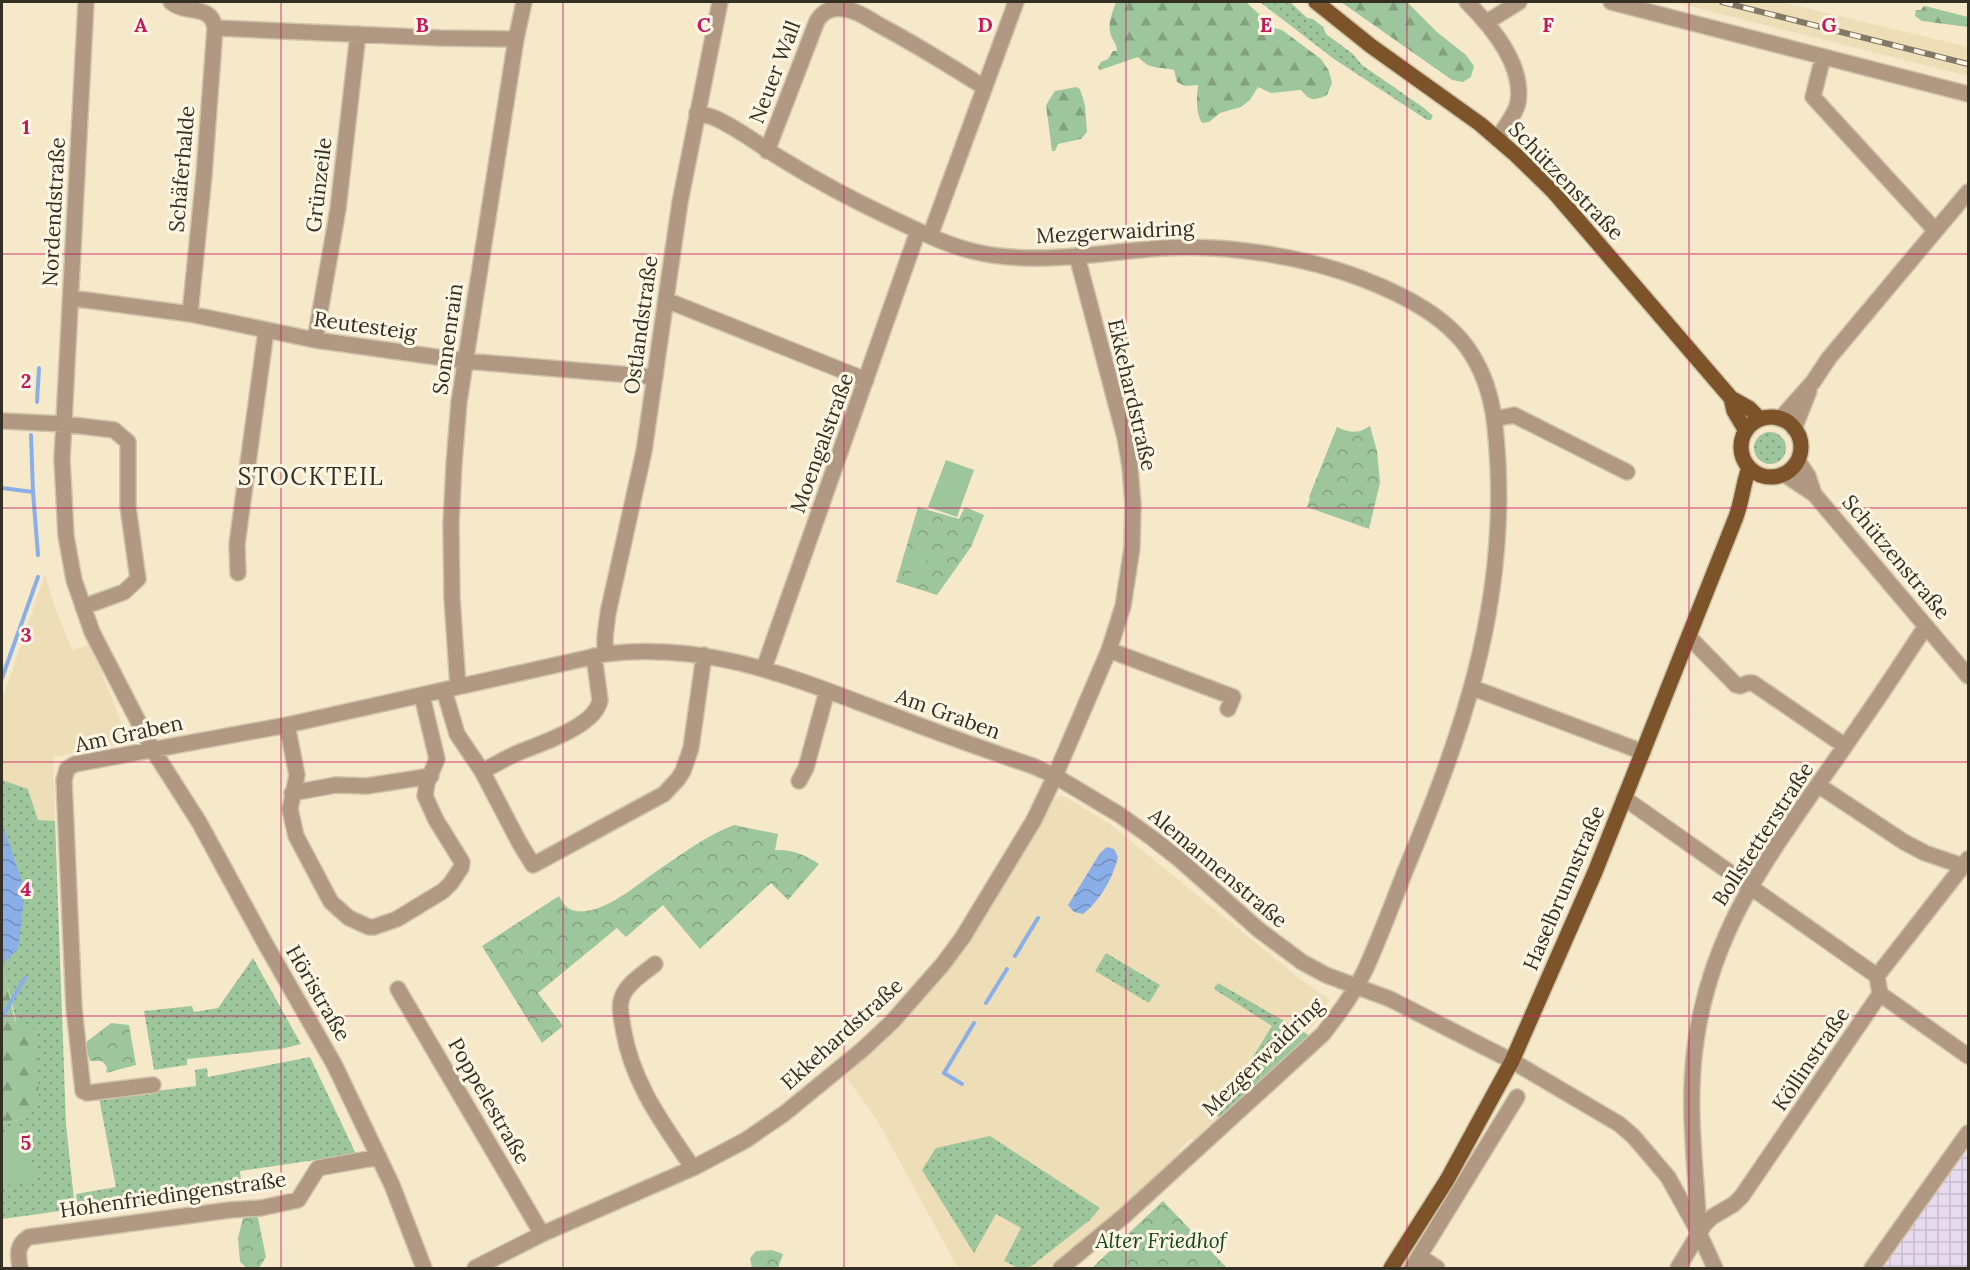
<svg xmlns="http://www.w3.org/2000/svg" width="1970" height="1270" viewBox="0 0 1970 1270" font-family="Lora,serif">
<style>
.industrial{fill:url(#industrial-grid)}
.built{fill:#eedeb8}
.grass{fill:url(#grass-dots)}
.forest{fill:url(#forest-firs)}
.park{fill:url(#park-crowns)}
.pitch{fill:#9ec69c}
.water{fill:url(#water-waves)}
.lines{fill:none;stroke-linecap:round;stroke-linejoin:round}
.stream{stroke:#8aaee8;stroke-width:4}
.minor-casing{stroke:#cfc4a9;stroke-width:18}
.major-casing{stroke:#cfc4a9;stroke-width:18}
.minor{stroke:#b09882;stroke-width:15}
.major{stroke:#7d542a;stroke-width:15}
.rail-casing{stroke:#817865;stroke-width:6}
.rail{stroke:#fef6e4;stroke-width:4;stroke-dasharray:11;stroke-linecap:butt}
.grid{fill:none;stroke:#c2185b;stroke-width:1.5;stroke-opacity:0.55}
.labels{text-anchor:middle;stroke-width:6;stroke-linejoin:round;paint-order:stroke}
.street-label{font-size:21px;fill:#342f23;stroke:#fef6e4}
.park-label{font-size:21px;font-style:italic;fill:#134916;stroke:#fef6e4}
.quarter-label{font-size:24px;letter-spacing:1.5px;fill:#342f23;stroke:#fef6e4}
.grid-label{font-size:20px;text-anchor:middle;font-weight:bold;fill:#c2185b;stroke:#fef6e4;stroke-width:6;stroke-linejoin:round;paint-order:stroke}
</style>
<defs>
<pattern id="industrial-grid" width="8" height="8" patternUnits="userSpaceOnUse" patternTransform="scale(1.5)"><rect width="8" height="8" fill="#e7dbef"/><path d="M0 4h8M4 0v8" fill="none" stroke="#c7bccd"/></pattern>
<pattern id="grass-dots" width="8" height="8" patternUnits="userSpaceOnUse" patternTransform="scale(1.5)"><rect width="8" height="8" fill="#9ec69c"/><path d="M2 2h.1M6 6h.1" fill="none" stroke="#82a17f" stroke-width="1.8" stroke-linecap="round"/></pattern>
<pattern id="forest-firs" width="22" height="20" patternUnits="userSpaceOnUse" patternTransform="scale(1.5)"><rect width="22" height="20" fill="#9ec69c"/><path d="M5 1l3.5 6h-7zM16 11l3.5 6h-7z" fill="#82a17f"/></pattern>
<pattern id="park-crowns" width="20" height="18" patternUnits="userSpaceOnUse" patternTransform="scale(1.5)"><rect width="20" height="18" fill="#9ec69c"/><path d="M2 6a3 3 0 1 1 6 0M12 15a3 3 0 1 1 6 0" fill="none" stroke="#82a17f"/></pattern>
<pattern id="water-waves" width="16" height="10" patternUnits="userSpaceOnUse" patternTransform="scale(1.5)"><rect width="16" height="10" fill="#8aaee8"/><path d="M0 5q4-4 8 0t8 0" fill="none" stroke="#728ebc"/></pattern>
</defs>
<rect width="100%" height="100%" fill="#f6e9ca"/>
<path class="industrial" d="M 1968,1141 L 1968,1268 L 1882,1268 Z"/>
<path class="built" d="M 1673,2 L 1781,2 L 1968,47 L 1968,76 Z
M 45,574 L 54,605 L 72,650 L 91,644 L 129,743 L 53,757 L 55,821 L 38,820 L 28,789 L 2,780 L 2,700 Z
M 1064,796 L 1110,824 L 1305,983 L 1330,999 L 1319,1018 L 1262,1083 L 1200,1147 L 1191,1138 L 1178,1151 L 1185,1160 L 1062,1268 L 958,1268 L 877,1120 L 844,1074 L 894,1026 L 1050,798 Z"/>
<path class="grass" d="M 1260,2 L 1290,2 L 1307,18 L 1313,19 L 1323,27 L 1326,34 L 1353,54 L 1362,65 L 1424,108 L 1433,116 L 1431,120 L 1427,120 L 1334,59 Z
M1754 448a16 16 0 1 1 32 0a16 16 0 1 1-32 0Z
M 2,780 L 28,789 L 38,820 L 55,821 L 66,1124 L 75,1209 L 2,1219 L 2,1124 L 27,1118 C 21,1069 20,1016 2,970 Z
M 1106,953 L 1160,985 L 1149,1003 L 1095,971 Z
M 253,958 L 301,1044 L 281,1049 L 187,1059 L 187,1065 L 154,1070 L 144,1011 L 192,1006 L 194,1012 L 218,1008 Z
M 1218,983 L 1314,1038 L 1224,1122 L 1217,1116 L 1218,1113 L 1272,1026 L 1214,989 Z
M 310,1057 L 356,1154 L 240,1171 L 242,1190 L 78,1212 L 76,1194 L 116,1187 L 99,1098 L 196,1086 L 195,1070 L 207,1068 L 208,1077 Z
M 990,1136 L 1100,1208 L 1090,1220 L 1029,1268 L 1018,1268 L 1004,1261 L 1021,1228 L 996,1214 L 974,1253 L 922,1170 L 936,1148 Z"/>
<path class="forest" d="M 1116,2 L 1246,2 L 1274,28 L 1282,30 L 1321,59 L 1329,71 L 1332,83 L 1327,95 C 1314,101 1310,101 1301,90 L 1271,93 L 1258,87 L 1250,100 L 1241,107 L 1220,113 L 1209,122 L 1202,123 C 1195,111 1197,98 1198,85 L 1185,86 L 1177,82 L 1174,70 C 1157,66 1152,71 1138,57 L 1100,70 L 1098,67 L 1101,62 L 1108,59 L 1113,51 L 1117,51 C 1117,43 1111,39 1110,32 C 1108,22 1113,11 1116,2 Z
M 1341,2 L 1407,2 L 1437,32 L 1466,55 L 1474,66 L 1471,77 L 1463,82 L 1452,80 Z
M 1925,6 L 1968,17 L 1968,27 L 1922,21 L 1915,16 L 1916,10 L 1921,10 L 1923,7 Z
M 1076,87 L 1080,89 L 1085,105 L 1087,132 L 1081,139 L 1058,144 L 1055,151 L 1052,151 L 1046,105 L 1055,91 Z
M 2,970 L 7,984 L 15,1021 L 36,1030 L 39,1099 L 27,1118 L 2,1124 Z"/>
<path class="park" d="M 1370,426 L 1377,451 L 1380,483 L 1369,529 L 1307,507 L 1310,498 L 1309,497 L 1337,427 C 1350,433 1358,434 1370,426 Z
M 918,507 L 959,519 L 965,507 L 984,515 L 971,547 L 937,595 L 896,582 Z
M 734,825 L 778,834 L 775,850 C 792,849 806,855 819,864 L 788,900 L 771,883 L 700,949 L 663,905 L 626,937 L 617,928 L 538,993 L 563,1026 L 542,1043 L 482,946 L 559,896 C 563,903 567,910 576,911 C 602,915 634,887 654,873 C 679,856 705,836 734,825 Z
M 111,1023 L 129,1025 L 136,1065 L 106,1073 L 107,1067 L 102,1061 L 90,1061 L 85,1043 Z
M 1163,1201 L 1227,1268 L 1092,1268 L 1098,1262 Z
M 252,1212 L 258,1218 L 266,1257 L 259,1268 L 247,1268 L 240,1262 L 238,1238 L 244,1214 Z
M 772,1250 L 783,1254 L 778,1268 L 752,1268 L 750,1258 L 756,1251 Z"/>
<path class="pitch" d="M 946,460 L 974,470 L 957,517 L 928,507 Z
M 912,555 L 927,556 L 924,582 L 910,581 Z
M 24,1128 L 36,1179 L 2,1187 L 2,1133 Z"/>
<path class="water" d="M 2,822 L 25,892 L 18,949 L 3,963 L 2,963 Z
M 1107,847 L 1114,849 L 1118,857 C 1113,878 1100,901 1083,914 L 1074,912 L 1068,905 L 1100,853 Z"/>
<g class="lines">
<path class="stream" d="M 37,402 L 39,368
M 31,435 L 33,492
M 2,488 L 33,492 L 38,555
M 2,678 L 38,577
M 1015,956 L 1038,918
M 986,1003 L 1007,969
M 2,1017 L 25,978
M 962,1084 L 944,1073 L 974,1023"/>
<g class="minor-casing">
<path id="minor" d="M 86,2 L 62,459 L 66,536 L 74,580 L 92,632 L 153,750 L 199,822 L 266,945 L 334,1064 L 392,1185 L 424,1268
M 171,2 C 186,15 211,3 215,28 L 440,38 L 516,39
M 1467,2 C 1491,26 1524,64 1518,102 C 1516,114 1504,128 1498,138
M 1611,2 L 1968,94
M 1487,22 L 1519,2
M 1823,57 L 1813,97 L 1935,230
M 697,113 C 704,115 712,116 719,120 C 742,131 763,148 785,161 C 819,182 853,200 889,217 C 917,230 945,245 976,252 C 1038,266 1101,252 1163,248 C 1226,244 1303,256 1363,279 C 1404,295 1453,319 1475,360 C 1494,393 1496,428 1498,466 C 1505,615 1460,739 1404,874 C 1392,905 1380,937 1366,968 C 1355,992 1339,1013 1323,1034 L 1124,1216 L 1061,1268
M 767,151 L 817,21 C 823,11 832,7 844,9 C 857,10 870,20 881,26 C 917,45 950,66 984,87
M 930,236 L 1016,2
M 71,298 L 190,314 L 315,340 L 465,361 L 655,377
M 666,300 L 866,380
M 190,314 L 204,175 L 215,28
M 315,340 L 338,209 L 358,34
M 1495,419 L 1514,415 L 1627,472
M 1780,419 L 1813,382 L 1829,358 L 1968,192
M 2,421 L 64,424 L 114,430 L 128,442 L 128,507 L 138,579 L 124,592 L 83,607
M 1794,429 L 1809,391
M 1798,461 L 1808,476 L 1814,494
M 1784,474 L 1814,494 L 1968,676
M 238,573 L 237,544 L 266,331
M 1689,637 L 1736,685 L 1740,686 L 1748,683 L 1753,683 L 1845,746
M 1109,650 L 1233,697 L 1228,709
M 605,654 L 605,637 L 608,613 L 644,451 L 680,202 L 720,2
M 764,668 L 918,231
M 458,687 L 452,598 L 451,524 L 454,464 L 459,402 L 516,39 L 524,2
M 1473,688 L 1643,752
M 444,690 L 457,734 L 482,771 L 519,842 L 533,865 L 664,794 L 678,779 L 683,771 L 691,748 L 704,655
M 287,725 L 297,775 L 290,809 L 296,836 L 331,902 L 349,918 L 369,927 L 374,927 L 397,919 L 443,891 L 451,883 L 461,868 L 462,862 L 436,820 L 425,796 L 427,783 L 437,759 L 422,696
M 482,771 C 495,765 507,757 520,752 C 542,743 596,726 600,700 L 594,656
M 799,781 L 806,768 L 827,691
M 1818,785 L 1904,842 L 1925,853 L 1963,866 L 1968,859
M 292,793 L 336,785 L 367,786 L 431,776
M 1624,798 L 1877,976
M 655,964 C 643,974 624,985 621,1001 C 619,1009 622,1020 623,1028 C 632,1083 663,1124 693,1168
M 398,989 L 542,1234
M 1880,994 L 1968,1056
M 153,1085 L 87,1093 L 83,1091 L 74,1008 L 64,780 L 67,769 L 75,764 L 287,725 L 605,654 C 711,641 796,679 892,715 C 938,733 986,750 1033,766 L 1055,776 L 1120,815 L 1152,838 L 1179,859 L 1259,930 L 1302,962 L 1326,975 L 1390,999 L 1512,1061 L 1619,1124 L 1633,1136 L 1668,1177 L 1699,1233 L 1715,1268
M 1699,1230 C 1696,1170 1687,1108 1695,1048 C 1709,937 1762,865 1824,776 C 1859,727 1893,677 1926,626
M 1419,1256 L 1437,1268
M 20,1268 C 18,1254 16,1245 29,1237 L 230,1210 L 261,1208 L 298,1200 L 318,1168 L 379,1157
M 475,1268 L 542,1234 L 693,1168 L 746,1140 L 785,1113 L 862,1050 L 892,1022 L 943,964 L 963,937 L 1034,820 L 1055,776 L 1109,650 L 1123,606 L 1132,548 L 1133,505 L 1130,467 L 1125,438 L 1077,256
M 1412,1268 L 1517,1097
M 1678,1268 L 1704,1225 L 1712,1217 L 1734,1204 L 1742,1196 L 1880,994 L 1877,976 L 1963,866
M 1872,1268 L 1968,1133"/>
</g>
<g class="major-casing">
<path id="major" d="M 1316,2 L 1371,46 L 1480,124 L 1516,155 L 1553,191 L 1731,398 L 1749,408 L 1760,419
M 1731,398 L 1734,411 L 1746,431
M1741 447a30 30 0 1 1 60 0a30 30 0 1 1-60 0Z
M 1391,1268 L 1447,1180 L 1512,1061 L 1595,872 L 1736,517 C 1742,501 1743,484 1749,468"/>
</g>
<use href="#minor" class="minor"/>
<use href="#major" class="major"/>
<g class="rail-casing">
<path id="rail" d="M 1722,2 L 1968,64"/>
</g>
<use href="#rail" class="rail"/>
</g>
<path class="grid" d="M 281,2 L 281,1268M 563,2 L 563,1268M 844,2 L 844,1268M 1126,2 L 1126,1268M 1407,2 L 1407,1268M 1689,2 L 1689,1268M 2,254 L 1968,254M 2,508 L 1968,508M 2,762 L 1968,762M 2,1016 L 1968,1016"/>
<g class="labels">
<g class="street-label">
<text transform="translate(775 72) rotate(-69)" y="7">Neuer Wall</text>
<text transform="translate(182 169) rotate(-85)" y="7">Schäferhalde</text>
<text transform="translate(1566 181) rotate(46)" y="7">Schützenstraße</text>
<text transform="translate(319 185) rotate(-83)" y="7">Grünzeile</text>
<text transform="translate(54 212) rotate(-87)" y="7">Nordendstraße</text>
<text transform="translate(1115 232) rotate(-3)" y="7">Mezgerwaidring</text>
<text transform="translate(641 325) rotate(-82)" y="7">Ostlandstraße</text>
<text transform="translate(365 326) rotate(8)" y="7">Reutesteig</text>
<text transform="translate(448 339) rotate(-82)" y="7">Sonnenrain</text>
<text transform="translate(1132 395) rotate(77)" y="7">Ekkehardstraße</text>
<text transform="translate(822 443) rotate(-70)" y="7">Moengalstraße</text>
<text transform="translate(1896 557) rotate(50)" y="7">Schützenstraße</text>
<text transform="translate(948 714) rotate(20)" y="7">Am Graben</text>
<text transform="translate(129 734) rotate(-12)" y="7">Am Graben</text>
<text transform="translate(1763 834) rotate(-57)" y="7">Bollstetterstraße</text>
<text transform="translate(1218 868) rotate(40)" y="7">Alemannenstraße</text>
<text transform="translate(1564 888) rotate(-67)" y="7">Haselbrunnstraße</text>
<text transform="translate(318 993) rotate(60)" y="7">Höristraße</text>
<text transform="translate(842 1034) rotate(-42)" y="7">Ekkehardstraße</text>
<text transform="translate(1263 1057) rotate(-44)" y="7">Mezgerwaidring</text>
<text transform="translate(1811 1059) rotate(-56)" y="7">Köllinstraße</text>
<text transform="translate(489 1101) rotate(60)" y="7">Poppelestraße</text>
<text transform="translate(173 1195) rotate(-8)" y="7">Hohenfriedingenstraße</text>
</g>
<g class="park-label">
<text x="1161" y="1248">Alter Friedhof</text>
</g>
<g class="quarter-label">
<text x="311" y="485">STOCKTEIL</text>
</g>
</g>
<g class="grid-label">
<text x="141" y="32">A</text>
<text x="422" y="32">B</text>
<text x="704" y="32">C</text>
<text x="985" y="32">D</text>
<text x="1266" y="32">E</text>
<text x="1548" y="32">F</text>
<text x="1829" y="32">G</text>
<text x="26" y="134">1</text>
<text x="26" y="388">2</text>
<text x="26" y="642">3</text>
<text x="26" y="896">4</text>
<text x="26" y="1150">5</text>
</g>
<rect width="1970" height="1270" fill="none" stroke="#342f23" stroke-width="6"/>
</svg>
